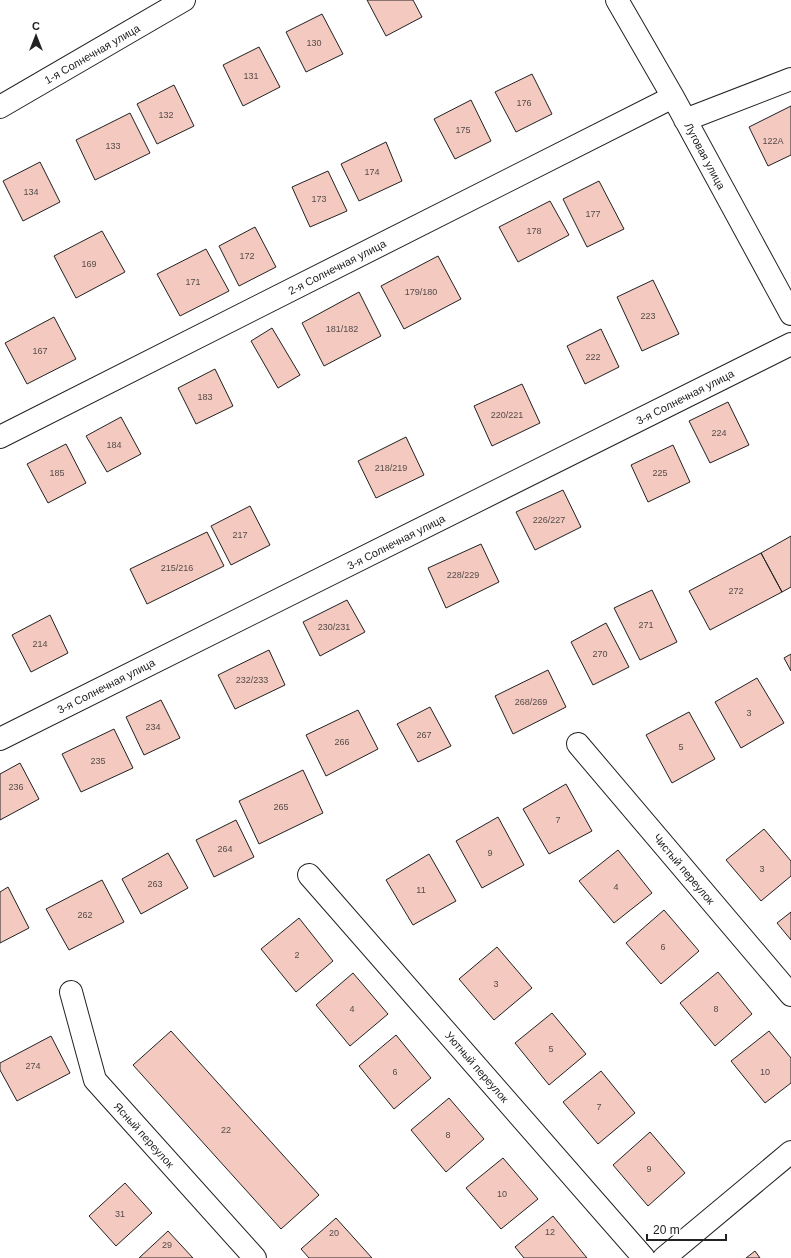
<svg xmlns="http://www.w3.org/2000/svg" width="791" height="1258" viewBox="0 0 791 1258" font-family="Helvetica,sans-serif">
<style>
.building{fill:#f3c9c0;stroke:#222}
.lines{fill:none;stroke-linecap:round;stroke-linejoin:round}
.minor-casing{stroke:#222;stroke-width:24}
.minor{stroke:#fff;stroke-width:22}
.labels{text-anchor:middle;stroke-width:3;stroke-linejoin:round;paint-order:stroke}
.number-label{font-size:9px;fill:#564c4a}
.street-label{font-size:11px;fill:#222;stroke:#fff}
</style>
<rect width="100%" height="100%" fill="#fff"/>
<path class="building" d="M 367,0 L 413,0 L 422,17 L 386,36 Z
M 322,14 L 343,54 L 306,72 L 286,32 Z
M 259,47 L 280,87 L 243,106 L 223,65 Z
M 532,74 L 552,114 L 516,132 L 495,92 Z
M 174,85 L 194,126 L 157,144 L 137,104 Z
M 471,100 L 491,141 L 455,159 L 434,119 Z
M 791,106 L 791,155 L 768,166 L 749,127 Z
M 130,113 L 150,153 L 95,180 L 76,140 Z
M 386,142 L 402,181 L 359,201 L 341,164 Z
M 40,162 L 60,202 L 23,221 L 3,181 Z
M 328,171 L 347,211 L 310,227 L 292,187 Z
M 599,181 L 624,229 L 587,247 L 563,199 Z
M 550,201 L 569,235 L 518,262 L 499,227 Z
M 255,227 L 276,267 L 239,286 L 219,246 Z
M 102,231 L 125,272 L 76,298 L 54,256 Z
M 206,249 L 229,291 L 180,316 L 157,274 Z
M 438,256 L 461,299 L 404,329 L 381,286 Z
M 653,280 L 679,334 L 642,351 L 617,297 Z
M 359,292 L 381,336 L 324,366 L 302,323 Z
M 54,317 L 76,359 L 27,384 L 5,343 Z
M 272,328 L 300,375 L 278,388 L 251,341 Z
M 601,329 L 619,367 L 585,384 L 567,346 Z
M 215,369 L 233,406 L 196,424 L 178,388 Z
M 522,384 L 540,423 L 492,446 L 474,406 Z
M 728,402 L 749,445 L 710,463 L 689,421 Z
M 121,417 L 141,454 L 107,472 L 86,436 Z
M 406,437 L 424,475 L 376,498 L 358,461 Z
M 66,444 L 86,483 L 48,503 L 27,464 Z
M 673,445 L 690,482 L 648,502 L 631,465 Z
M 563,490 L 581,527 L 535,550 L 516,512 Z
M 250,506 L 270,545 L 231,565 L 211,526 Z
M 207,532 L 224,566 L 147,604 L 130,569 Z
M 791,536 L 791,587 L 782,592 L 761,553 Z
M 481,544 L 499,582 L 446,608 L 428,568 Z
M 761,553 L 782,592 L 710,630 L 689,591 Z
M 652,590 L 677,642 L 640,660 L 614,608 Z
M 347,600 L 365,632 L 320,656 L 303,622 Z
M 50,615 L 68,653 L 31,672 L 12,635 Z
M 606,623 L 629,667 L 593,685 L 571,642 Z
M 269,650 L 285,685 L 235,709 L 218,675 Z
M 791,654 L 791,671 L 784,658 Z
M 548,670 L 566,707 L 513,734 L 495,696 Z
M 757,678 L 784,723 L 741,748 L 715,702 Z
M 161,700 L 180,738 L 144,755 L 126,717 Z
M 430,707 L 451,746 L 418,762 L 397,724 Z
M 358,710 L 378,749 L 326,776 L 306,735 Z
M 689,712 L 715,759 L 672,783 L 646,735 Z
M 114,729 L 133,768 L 81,792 L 62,754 Z
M 20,763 L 39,799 L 0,820 L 0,774 Z
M 303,770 L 323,813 L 259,844 L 239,801 Z
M 566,784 L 592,831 L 549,854 L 523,809 Z
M 498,817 L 524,865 L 482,888 L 456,841 Z
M 236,820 L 254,857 L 214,877 L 196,840 Z
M 764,829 L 791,861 L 791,876 L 761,901 L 726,860 Z
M 618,850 L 652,893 L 614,923 L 579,881 Z
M 168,853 L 188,888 L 141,914 L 122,879 Z
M 429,854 L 456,901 L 413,925 L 386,880 Z
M 102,880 L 124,922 L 69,950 L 46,909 Z
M 8,887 L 29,928 L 0,943 L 0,892 Z
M 664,910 L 699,951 L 661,984 L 626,943 Z
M 791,912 L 791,940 L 777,923 Z
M 299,918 L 333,961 L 296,992 L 261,949 Z
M 497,947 L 532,988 L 494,1020 L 459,979 Z
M 718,972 L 752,1014 L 715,1046 L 680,1003 Z
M 353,973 L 388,1014 L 350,1046 L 316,1005 Z
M 552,1013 L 586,1054 L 549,1085 L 515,1043 Z
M 171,1031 L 319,1195 L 281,1229 L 133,1065 Z
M 769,1031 L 791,1058 L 791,1083 L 765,1103 L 731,1061 Z
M 396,1035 L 431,1078 L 394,1109 L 359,1066 Z
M 51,1036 L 70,1073 L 17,1101 L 0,1070 L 0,1063 Z
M 601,1071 L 635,1113 L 598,1144 L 563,1102 Z
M 449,1098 L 484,1139 L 446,1172 L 411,1130 Z
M 650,1132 L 685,1173 L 648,1206 L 613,1165 Z
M 503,1158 L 538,1199 L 501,1229 L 466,1188 Z
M 125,1183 L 152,1213 L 116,1246 L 89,1216 Z
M 553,1216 L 587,1258 L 524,1258 L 515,1247 Z
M 336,1218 L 372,1258 L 309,1258 L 301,1249 Z
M 168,1231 L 193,1258 L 139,1258 Z
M 755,1251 L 760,1258 L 746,1258 Z"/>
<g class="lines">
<g class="minor-casing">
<path id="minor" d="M 617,0 L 673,97 L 791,314
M 0,107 L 184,0
M 685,120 L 791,79
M 0,437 L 673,97
M 0,739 L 791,344
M 578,744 L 791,995
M 309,875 L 644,1258
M 71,992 L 95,1080 L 255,1258
M 664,1258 L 791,1152"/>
</g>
<use href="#minor" class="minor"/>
</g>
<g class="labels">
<g class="number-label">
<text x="314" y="46">130</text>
<text x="251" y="79">131</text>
<text x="524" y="106">176</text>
<text x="166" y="118">132</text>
<text x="463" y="133">175</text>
<text x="773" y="144">122А</text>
<text x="113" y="149">133</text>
<text x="372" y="175">174</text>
<text x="31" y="195">134</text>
<text x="319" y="202">173</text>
<text x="593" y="217">177</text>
<text x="534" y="234">178</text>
<text x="247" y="259">172</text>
<text x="89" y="267">169</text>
<text x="193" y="285">171</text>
<text x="421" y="295">179/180</text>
<text x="648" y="319">223</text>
<text x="342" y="332">181/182</text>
<text x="40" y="354">167</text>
<text x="593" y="360">222</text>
<text x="205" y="400">183</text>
<text x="507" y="418">220/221</text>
<text x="719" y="436">224</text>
<text x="114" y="448">184</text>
<text x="391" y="471">218/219</text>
<text x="57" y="476">185</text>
<text x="660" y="476">225</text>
<text x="549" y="523">226/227</text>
<text x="240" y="538">217</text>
<text x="177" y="571">215/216</text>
<text x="463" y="578">228/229</text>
<text x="736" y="594">272</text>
<text x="646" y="628">271</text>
<text x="334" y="630">230/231</text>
<text x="40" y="647">214</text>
<text x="600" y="657">270</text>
<text x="252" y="683">232/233</text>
<text x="531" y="705">268/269</text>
<text x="749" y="716">3</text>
<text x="153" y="730">234</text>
<text x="424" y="738">267</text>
<text x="342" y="745">266</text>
<text x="681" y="750">5</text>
<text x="98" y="764">235</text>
<text x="16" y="790">236</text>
<text x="281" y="810">265</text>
<text x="558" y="823">7</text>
<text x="225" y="852">264</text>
<text x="490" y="856">9</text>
<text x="762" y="872">3</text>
<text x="155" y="887">263</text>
<text x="616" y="890">4</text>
<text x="421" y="893">11</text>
<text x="85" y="918">262</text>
<text x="663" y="950">6</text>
<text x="297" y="958">2</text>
<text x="496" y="987">3</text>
<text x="352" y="1012">4</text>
<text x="716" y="1012">8</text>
<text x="551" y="1052">5</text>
<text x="33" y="1069">274</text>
<text x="395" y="1075">6</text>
<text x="765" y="1075">10</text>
<text x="599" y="1110">7</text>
<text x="226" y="1133">22</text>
<text x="448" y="1138">8</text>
<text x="649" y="1172">9</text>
<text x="502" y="1197">10</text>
<text x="120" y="1217">31</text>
<text x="550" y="1235">12</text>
<text x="334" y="1236">20</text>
<text x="167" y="1248">29</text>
</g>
<g class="street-label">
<text transform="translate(92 54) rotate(-30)" y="4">1-я Солнечная улица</text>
<text transform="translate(705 156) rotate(62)" y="4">Луговая улица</text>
<text transform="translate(337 267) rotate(-27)" y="4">2-я Солнечная улица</text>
<text transform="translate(685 397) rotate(-27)" y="4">3-я Солнечная улица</text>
<text transform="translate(396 542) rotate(-27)" y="4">3-я Солнечная улица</text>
<text transform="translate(106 686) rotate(-27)" y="4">3-я Солнечная улица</text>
<text transform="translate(684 869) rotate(50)" y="4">Чистый переулок</text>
<text transform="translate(477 1067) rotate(49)" y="4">Уютный переулок</text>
<text transform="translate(144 1135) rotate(48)" y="4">Ясный переулок</text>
</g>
</g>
<g transform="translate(36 36)" stroke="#ffffff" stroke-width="3" paint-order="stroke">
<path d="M0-3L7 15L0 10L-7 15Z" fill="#222222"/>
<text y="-6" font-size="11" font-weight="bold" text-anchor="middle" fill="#222222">С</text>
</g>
<path d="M647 1234v6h79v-6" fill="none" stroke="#222222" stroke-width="2"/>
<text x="653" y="1234" font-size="12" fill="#222222" stroke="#ffffff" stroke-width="3" paint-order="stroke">20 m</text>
</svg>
